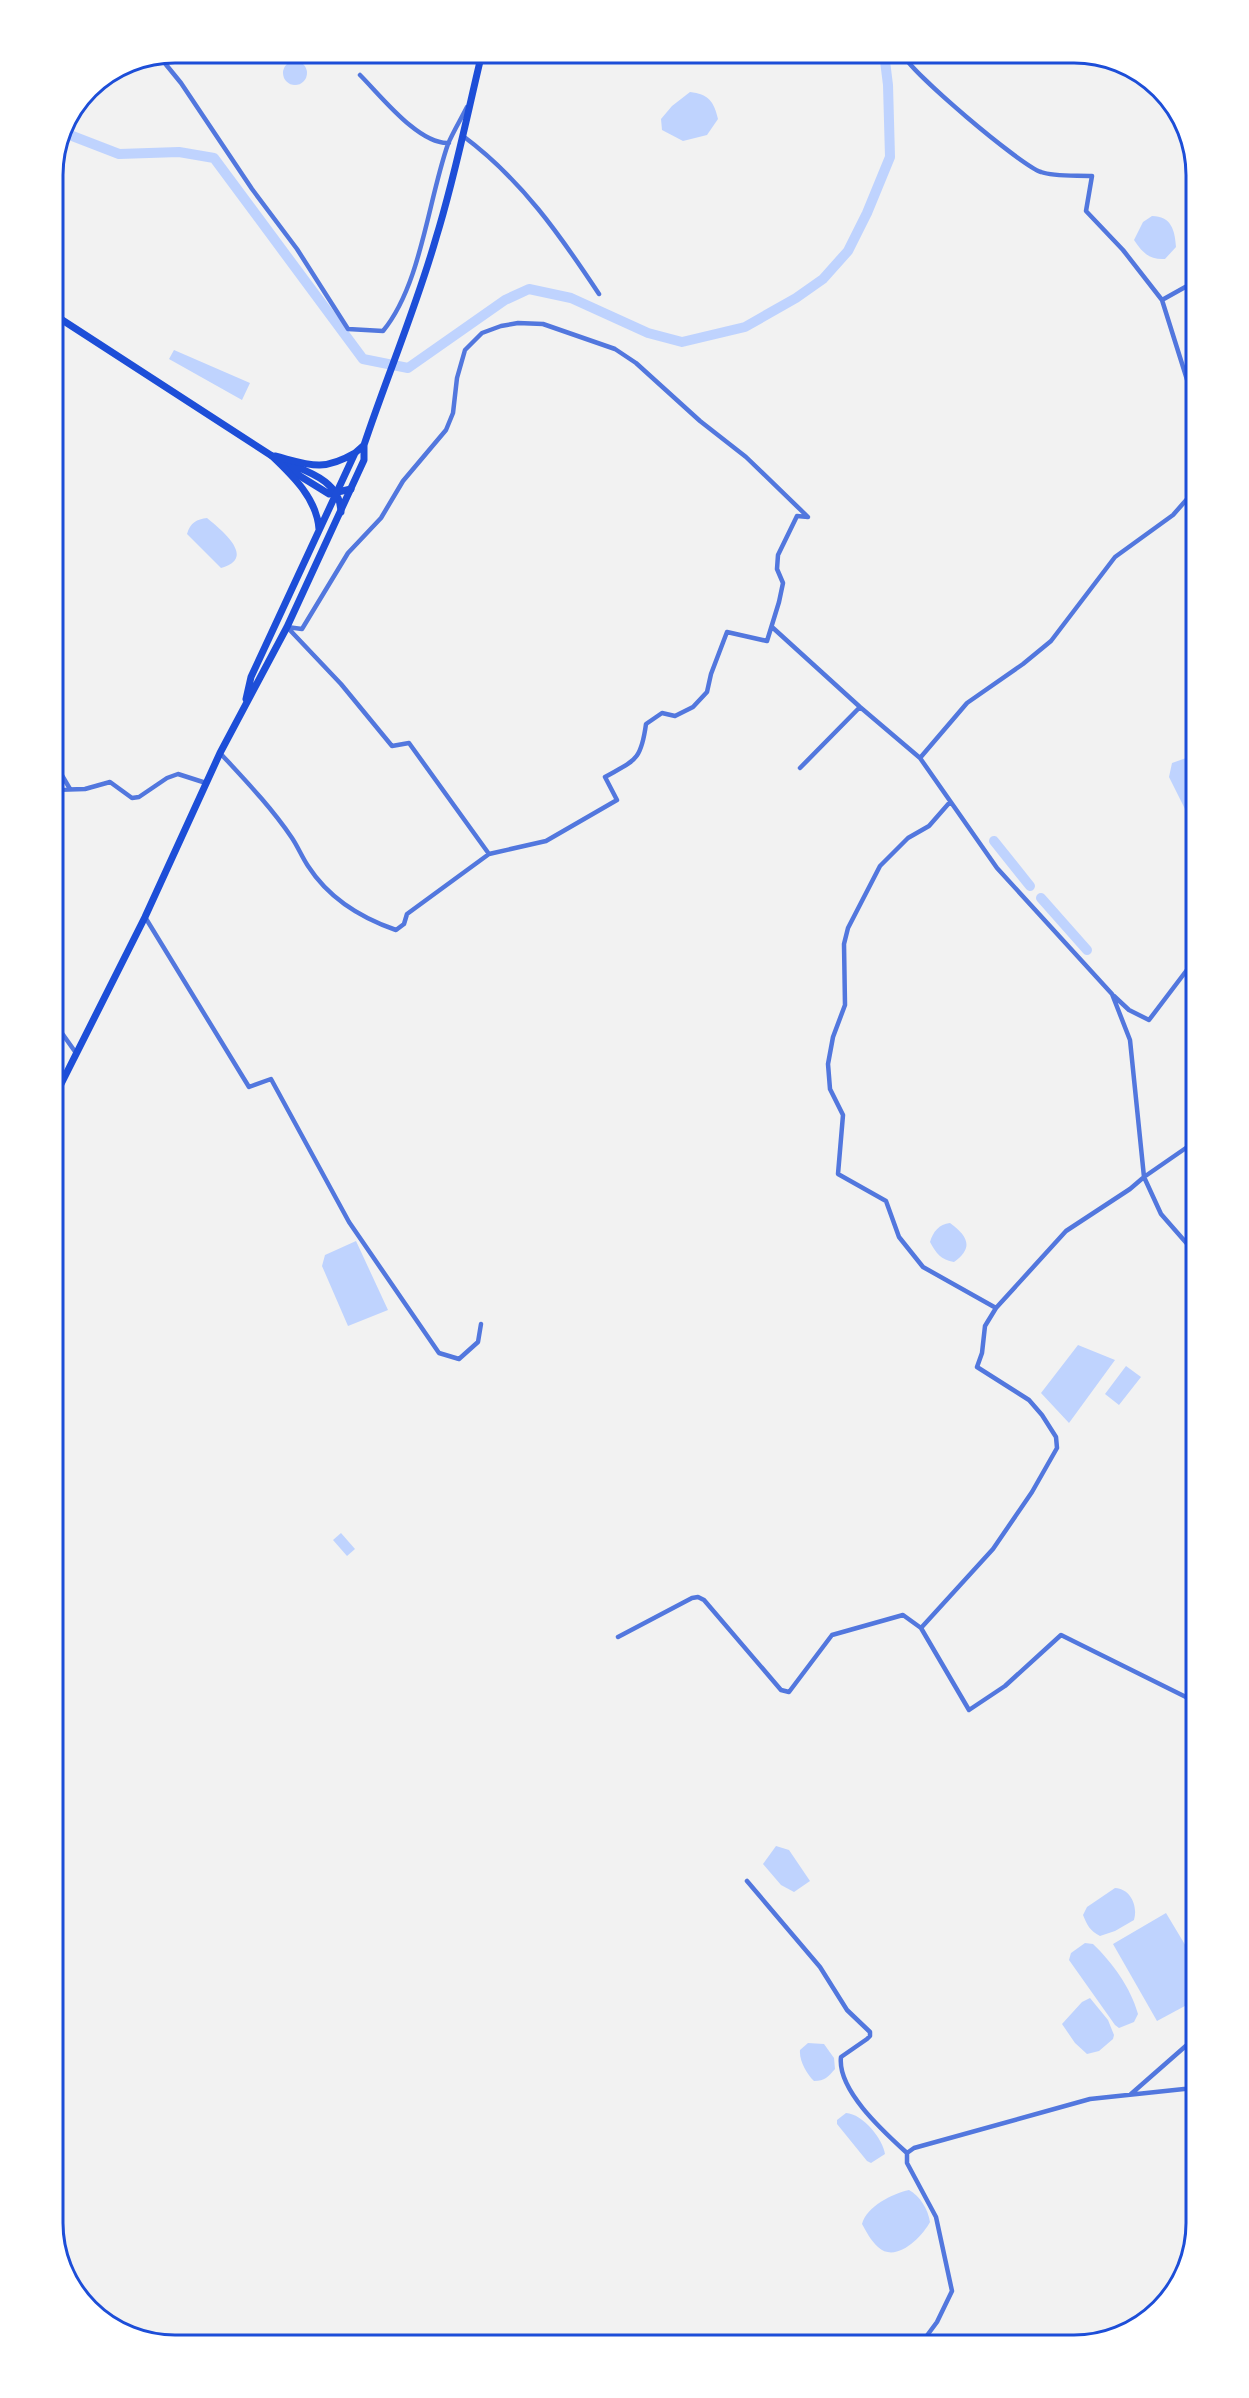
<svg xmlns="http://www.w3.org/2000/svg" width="1249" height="2398" viewBox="0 0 1249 2398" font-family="Montserrat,sans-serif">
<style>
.water{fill:#bfd3fe}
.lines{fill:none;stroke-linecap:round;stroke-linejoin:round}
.canal{stroke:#bfd3fe;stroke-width:10}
.minor{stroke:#5277de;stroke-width:4.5}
.primary{stroke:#1d4ed8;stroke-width:7}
.trunk{stroke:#1d4ed8;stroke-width:7}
.rim{fill:none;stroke:#1d4ed8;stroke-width:3}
</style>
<rect width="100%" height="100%" fill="#f2f2f2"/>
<path class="water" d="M283 73a12 12 0 1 1 24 0a12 12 0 1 1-24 0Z
M 690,92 C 708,94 714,101 718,119 L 707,135 L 683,141 L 662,130 L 661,119 L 672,106 Z
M 1152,216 C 1171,216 1175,230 1176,247 L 1165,259 C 1149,260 1142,252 1134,240 L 1143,222 Z
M 174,350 L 250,383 L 242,400 L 169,359 Z
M 207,518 C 220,529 258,558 221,568 L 187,534 C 190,523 197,519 207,518 Z
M 1189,757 L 1196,763 L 1196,817 L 1186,811 L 1169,777 L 1172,763 Z
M 950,1223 C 968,1236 974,1248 954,1262 C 941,1260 936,1253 930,1242 C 933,1232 939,1224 950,1223 Z
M 356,1241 L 388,1310 L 348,1326 L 322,1266 L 325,1255 Z
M 1078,1345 L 1115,1360 L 1069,1423 L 1041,1393 Z
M 1126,1366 L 1141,1377 L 1119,1405 L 1105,1394 Z
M 341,1533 L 355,1549 L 347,1556 L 333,1540 Z
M 776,1846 L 789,1850 L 810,1881 L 794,1892 L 781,1885 L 763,1864 Z
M 1115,1888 C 1131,1889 1138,1906 1134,1920 L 1115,1931 L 1100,1936 C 1090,1931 1087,1925 1083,1915 L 1087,1907 Z
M 1166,1913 L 1196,1963 L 1196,2000 L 1157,2021 L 1113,1944 Z
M 1085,1943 L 1093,1944 C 1112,1962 1131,1988 1138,2014 L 1134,2022 L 1119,2028 L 1115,2025 L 1069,1960 L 1071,1953 Z
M 1090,1998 L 1108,2020 L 1114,2035 L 1113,2039 L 1099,2051 L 1087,2054 L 1075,2043 L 1062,2024 L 1082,2002 Z
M 808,2043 L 824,2044 L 834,2058 L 835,2069 C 828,2077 825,2081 814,2081 C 807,2074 799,2061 800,2050 Z
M 846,2113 C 863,2114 883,2139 885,2154 L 871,2163 L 867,2161 L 837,2124 L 837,2120 Z
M 909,2190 C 920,2196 928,2209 930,2222 C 922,2237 896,2264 878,2247 C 871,2241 866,2231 862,2224 C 867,2206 892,2194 909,2190 Z"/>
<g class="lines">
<path class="canal" d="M 62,132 L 119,154 L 179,152 L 214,158 L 363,359 L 408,368 L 505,300 L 529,289 L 571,298 L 648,333 L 682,342 L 745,327 L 796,298 L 823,279 L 848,251 L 867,213 L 890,157 L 888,85 L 884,53
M 994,841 L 1030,886
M 1041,898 L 1087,950
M 1190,1241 L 1196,1248"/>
<path class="minor" d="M 902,53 C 910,72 1020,165 1041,172 C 1054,177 1078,175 1092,176 L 1086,211 L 1123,250 L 1162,300 L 1195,405 L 1190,433 L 1196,454
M 159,56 L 181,83 L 252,189 L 297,249 L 348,329 L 383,331 C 421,285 428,201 448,144 C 453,132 461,119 467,107
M 360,75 C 381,96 419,145 449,143
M 463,136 C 521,179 560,235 599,294
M 1162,300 L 1196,281
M 287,627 L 341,684 L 392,746 L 409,743 L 489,854
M 772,627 L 860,707 L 920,758
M 220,753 C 245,780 271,807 292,838 C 298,847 302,857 308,866 C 328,897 361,918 396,930 L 404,924 L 407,914 L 489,854 L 546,841 L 617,800 L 605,777 C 635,760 641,761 646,724 L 662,713 L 675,716 L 693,707 L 707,692 L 711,674 L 727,632 L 767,641 L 779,602 L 783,583 L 777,569 L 778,555 L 797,516 L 808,517 L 746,457 L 700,421 L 636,363 L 615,349 L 543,324 L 518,323 L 501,326 L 482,333 L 465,350 L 457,378 L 453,413 L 446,430 L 403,481 L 381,518 L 348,553 L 302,629 L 287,627
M 53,760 L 70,789
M 800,768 L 860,707
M 53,790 L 85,789 L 110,782 L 132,798 L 139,797 L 167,778 L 178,774 L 206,783
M 950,802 L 929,826 L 908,838 L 880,866 L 848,928 L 844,944 L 845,1005 L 833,1037 L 828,1064 L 830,1089 L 843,1115 L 838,1174 L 886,1201 L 899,1237 L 923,1267 L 996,1308
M 145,917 L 249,1087 L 271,1079 L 349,1222 L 439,1353 L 459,1359 L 478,1342 L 481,1324
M 53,974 L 59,1002 L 59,1029 L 76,1053
M 1114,996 L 1129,1010 L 1149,1020 L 1196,958
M 1196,1254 L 1161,1214 L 1144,1177 L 1130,1040 L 1112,994 L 997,868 L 920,758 L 967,703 L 1023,664 L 1051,641 L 1115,557 L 1173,515 L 1195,490 L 1196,483
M 921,1628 L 993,1549 L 1032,1492 L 1057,1448 L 1056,1437 L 1042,1415 L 1029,1400 L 977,1367 L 982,1353 L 985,1326 L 996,1308 L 1066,1231 L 1130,1189 L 1144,1177 L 1196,1141
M 618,1637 L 692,1598 L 698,1597 L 704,1600 L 781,1690 L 789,1692 L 832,1635 L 903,1615 L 921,1628 L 969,1710 L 1005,1686 L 1061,1635 L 1196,1702
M 747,1881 L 820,1967 L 847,2010 L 870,2032 L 870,2036 L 867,2039 L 841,2057 C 837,2090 884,2132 907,2153
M 1131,2094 L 1196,2037
M 920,2345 L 937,2322 L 952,2291 L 936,2217 L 907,2163 L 907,2153 L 914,2148 L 1090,2099 L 1184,2089 L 1196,2089"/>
<path class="primary" d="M 53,314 L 272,456 C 298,470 340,476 341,512
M 288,464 L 295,473 L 329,494 L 351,489"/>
<path class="trunk" d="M 272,456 C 293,476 317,499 319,529
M 275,456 C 310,465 322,472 355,453
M 246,699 L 251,677 L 355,453 L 364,445
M 53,1100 L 145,917 L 220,753 L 287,627 L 364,460 L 364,445 C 387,376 416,308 436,238 C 455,177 467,115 482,53"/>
</g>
<path d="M0 0H1249V2398H0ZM175 63H1074A112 112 0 0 1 1186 175V2223A112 112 0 0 1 1074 2335H175A112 112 0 0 1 63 2223V175A112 112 0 0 1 175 63Z" fill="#fff" fill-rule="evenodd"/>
<path class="rim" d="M175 63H1074A112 112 0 0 1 1186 175V2223A112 112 0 0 1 1074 2335H175A112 112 0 0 1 63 2223V175A112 112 0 0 1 175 63Z"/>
</svg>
